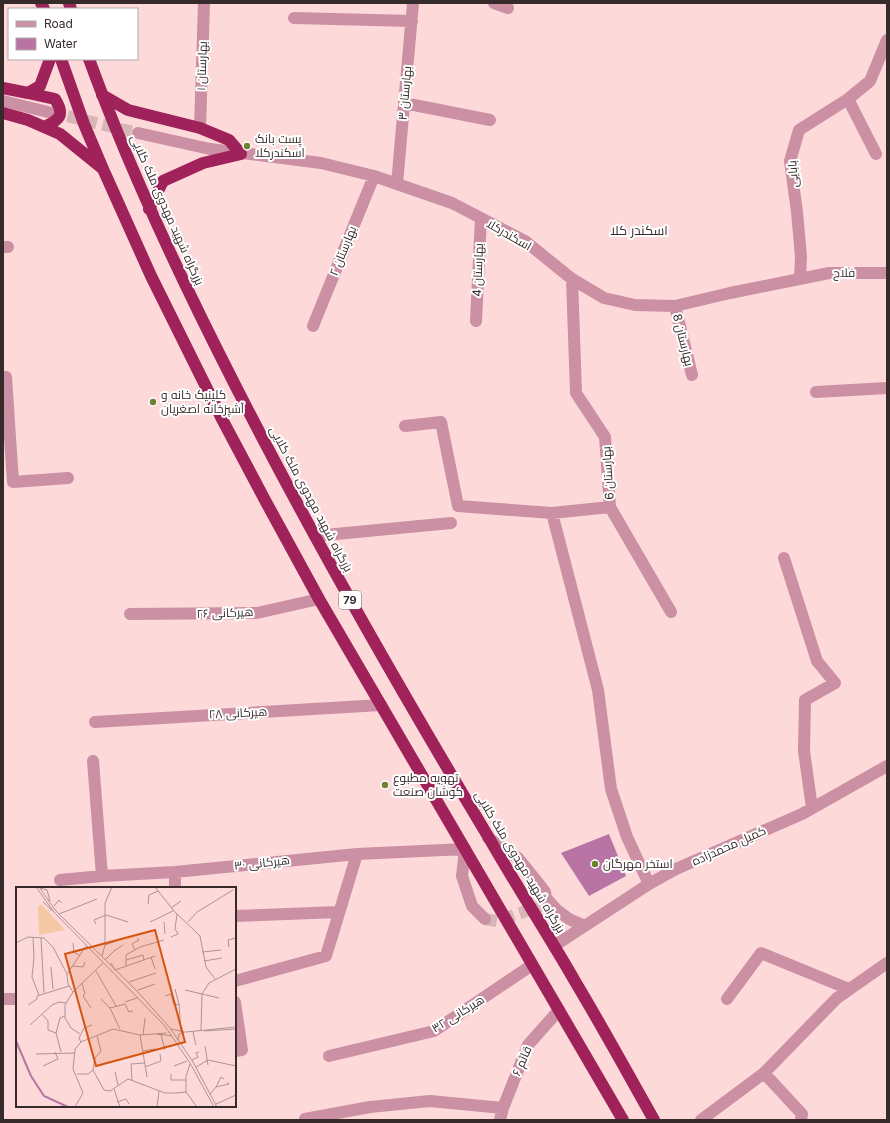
<svg xmlns="http://www.w3.org/2000/svg" width="890" height="1123" viewBox="0 0 890 1123" font-family="Inter,Cairo,sans-serif">
<style>
.water{fill:#b774a5}
.lines{fill:none;stroke-linecap:round;stroke-linejoin:round}
.minor-tunnel{stroke:#d6b6b6;stroke-width:12;stroke-dasharray:12 6;stroke-linecap:butt}
.minor{stroke:#cb90a3;stroke-width:12}
.highway{stroke:#9f225b;stroke-width:12}
.poi-dot{fill:#6f8232;stroke:#fff;stroke-width:1.5}
.labels{text-anchor:middle;stroke-width:4;stroke-linejoin:round;paint-order:stroke}
.shield{fill:#fff;stroke:#736a6a;stroke-width:1}
.shield-label{font-size:11px;font-weight:bold;fill:#372a2a}
.street-label{font-size:12px;fill:#372a2a;stroke:#fff}
.poi-label{font-size:12px;fill:#372a2a;stroke:#fff;text-anchor:start}
.neighbourhood-label{font-size:13px;fill:#372a2a;stroke:#fff}
.inset-river{fill:none;stroke:#b774a5;stroke-width:2}
.inset-road{fill:none;stroke:#ae9393;stroke-width:1}
.view{fill:#d6540f;fill-opacity:0.15;stroke:#d6540f;stroke-width:2}
.inset-edge{fill:none;stroke:#372a2a;stroke-width:2}
</style>
<rect width="100%" height="100%" fill="#fed9d9"/>
<path class="water" d="M 609,834 L 626,876 L 589,896 L 561,853 Z"/>
<g class="lines">
<path class="minor-tunnel" d="M 50,112 L 138,133
M 485,919 L 497,921 L 541,906 L 546,898"/>
<path class="minor" d="M 494,3 L 508,8
M 294,18 L 412,21
M 848,99 L 876,154
M 3,101 L 48,112
M 404,103 L 490,120
M 200,128 L 204,3
M 138,133 L 210,149 L 321,163 L 374,176 L 397,184 L 452,203 L 525,241 L 572,279 L 604,298 L 635,305 L 675,306 L 730,293 L 829,273 L 887,273
M 397,184 L 413,3
M 3,247 L 8,247
M 800,278 L 801,257 L 797,212 L 790,161 L 799,130 L 848,99 L 870,81 L 887,40
M 572,279 L 576,393 L 605,437 L 610,507 L 671,612
M 675,306 L 692,375
M 476,321 L 481,218
M 313,326 L 374,176
M 3,377 L 6,377 L 13,482 L 68,478
M 816,392 L 887,388
M 405,426 L 441,422 L 458,506 L 552,513 L 610,507
M 552,513 L 598,690 L 611,789 L 627,837 L 649,884
M 315,536 L 451,523
M 784,558 L 817,661 L 835,683 L 805,700 L 804,751 L 812,808
M 130,614 L 257,613 L 319,599
M 95,722 L 381,705
M 93,761 L 102,876
M 488,838 L 518,858 L 535,879 L 545,892 L 546,898 L 557,910 L 569,919 L 585,926
M 60,880 L 102,876 L 175,872 L 357,854 L 465,849 L 462,876 L 472,906 L 485,919
M 175,888 L 175,872
M 235,916 L 339,912
M 554,946 L 649,884 L 676,869 L 802,814 L 887,766
M 235,981 L 326,956 L 357,854
M 3,999 L 17,999
M 727,999 L 761,953 L 849,989
M 235,1002 L 242,1050 L 235,1051
M 329,1056 L 434,1031 L 532,965
M 764,1073 L 802,1114 L 801,1120
M 305,1119 L 370,1107 L 430,1101 L 503,1108
M 500,1120 L 503,1108 L 528,1045 L 559,1010
M 701,1120 L 764,1073 L 837,998 L 887,963"/>
<path class="highway" d="M 41,3 L 44,9
M 69,3 L 71,9
M 61,59 L 84,124 L 103,169 L 151,276 L 223,421 L 266,502 L 319,599 L 623,1120
M 89,59 C 129,169 179,275 232,379 C 311,535 399,688 489,838 C 517,887 548,934 576,983 C 603,1028 628,1074 654,1120
M 3,88 L 28,93 L 40,86 L 50,59
M 28,93 L 55,99 C 65,115 60,120 44,127
M 102,95 L 128,110 L 200,128 L 229,140 L 241,154 L 203,163 L 163,181 L 149,209
M 3,113 L 28,120 L 60,134 L 102,168"/>
</g>
<g class="poi-dot">
<circle cx="247" cy="146" r="4"/>
<circle cx="153" cy="402" r="4"/>
<circle cx="385" cy="785" r="4"/>
<circle cx="595" cy="864" r="4"/>
</g>
<g class="labels">
<rect class="shield" x="339" y="591" width="22" height="18" rx="3"/>
<g class="shield-label">
<text x="350" y="604">79</text>
</g>
<g class="street-label">
<text transform="translate(202 66) rotate(-88)" y="4">بهارستان ۱</text>
<text transform="translate(405 93) rotate(-85)" y="4">بهارستان ۳</text>
<text transform="translate(793 174) rotate(-94)" y="4">بابایی</text>
<text transform="translate(167 210) rotate(66)" y="4">بزرگراه شهید مهدوی ملک کلایی</text>
<text transform="translate(509 235) rotate(30)" y="4">اسکندرکلا</text>
<text transform="translate(343 251) rotate(-68)" y="4">بهارستان ۲</text>
<text transform="translate(478 270) rotate(-88)" y="4">بهارستان 4</text>
<text transform="translate(844 273) rotate(-1)" y="4">فلاح</text>
<text transform="translate(683 340) rotate(76)" y="4">بهارستان 8</text>
<text transform="translate(608 473) rotate(-94)" y="4">بهارستان 6</text>
<text transform="translate(311 499) rotate(62)" y="4">بزرگراه شهید مهدوی ملک کلایی</text>
<text transform="translate(225 613) rotate(-2)" y="4">هیرکانی ۲۶</text>
<text transform="translate(238 713) rotate(-3)" y="4">هیرکانی ۲۸</text>
<text transform="translate(729 846) rotate(-24)" y="4">کمیل محمدزاده</text>
<text transform="translate(520 862) rotate(59)" y="4">بزرگراه شهید مهدوی ملک کلایی</text>
<text transform="translate(262 863) rotate(-6)" y="4">هیرکانی ۳۰</text>
<text transform="translate(458 1014) rotate(-32)" y="4">هیرکانی ۳۲</text>
<text transform="translate(522 1061) rotate(-67)" y="4">قائم ۶</text>
</g>
<g class="poi-label">
<text x="255" y="143">پست بانک<tspan x="255" dy="14">اسکندرکلا</tspan></text>
<text x="161" y="399">کلینیک خانه و<tspan x="161" dy="14">آشپزخانه اصغریان</tspan></text>
<text x="393" y="782">تهویه مطبوع<tspan x="393" dy="14">کوشان صنعت</tspan></text>
<text x="603" y="868">استخر مهرگان</text>
</g>
<g class="neighbourhood-label">
<text x="639" y="235">اسکندر کلا</text>
</g>
</g>
<g transform="translate(16 887)">
<rect width="220" height="220" fill="#fed9d9"/>
<path d="M 25,17 L 49,43 L 23,48 L 22,20 Z" fill="#f4c7a5"/>
<path class="inset-river" d="M 0,154 L 15,189 L 28,209 L 52,220"/>
<path class="inset-road" d="M 20,0 L 38,25 L 148,138 L 174,176 L 198,220M 23,0 L 40,24 L 121,104 L 154,141 L 177,175 L 201,220M 139,0 L 158,24 L 184,49 L 190,80 L 199,92M 24,1 L 31,3 L 34,14M 27,15 L 38,25M 132,17 L 133,8 L 142,4M 38,19 L 43,13 L 46,16M 155,21 L 165,14M 43,27 L 81,12M 134,35 L 157,24M 148,35 L 149,47M 172,35 L 181,25 L 217,3M 80,37 L 78,33 L 90,28 L 112,35M 17,50 L 18,70 L 16,90 L 23,108M 155,50 L 162,47 L 159,42 L 161,27M 25,51 L 28,106M 0,56 L 12,50 L 28,51 L 37,60 L 51,87M 57,56 L 58,65 L 63,68M 89,58 L 108,51M 213,60 L 212,53 L 220,51M 119,63 L 116,57 L 123,53 L 121,51M 186,65 L 205,63M 86,69 L 89,58 L 89,16 L 96,0M 135,70 L 139,82M 89,73 L 98,64 L 107,58M 110,73 L 127,68 L 128,73M 188,74 L 206,71M 95,76 L 99,83 L 139,69M 57,79 L 67,80 L 69,75M 110,79 L 110,68 L 124,60 L 148,53M 35,80 L 37,102M 80,84 L 100,119M 113,95 L 140,86M 66,96 L 69,107 L 67,109 L 75,121M 159,102 L 163,117M 122,103 L 139,97M 169,103 L 186,107M 57,105 L 52,97 L 51,87 L 70,59M 186,107 L 203,111M 149,109 L 155,107 L 158,118 L 163,117 L 165,144M 85,112 L 94,121 L 104,142M 109,115 L 121,111M 12,118 L 21,112 L 21,109 L 53,99M 94,121 L 109,117 L 113,125 L 117,124M 27,128 L 32,134 L 32,143 L 40,146 L 44,131 L 49,129M 14,138 L 36,118 L 43,115 L 50,116M 155,142 L 169,145M 185,143 L 186,107 L 193,96 L 220,82M 188,144 L 220,142M 170,145 L 220,140M 177,145 L 180,158M 40,146 L 45,165M 64,147 L 55,141 L 49,131 L 49,118 L 57,105 L 87,76M 141,147 L 156,149M 124,148 L 131,190M 127,148 L 129,131M 145,148 L 149,163M 162,153 L 163,147 L 169,145M 65,155 L 63,151 L 68,141 L 76,138M 189,159 L 192,178M 127,164 L 139,162M 20,167 L 59,166M 176,173 L 182,170 L 180,166 L 183,165M 27,179 L 42,172 L 39,165M 158,179 L 171,174M 129,180 L 145,174 L 144,167M 180,180 L 192,173 L 220,179M 77,183 L 88,203 L 94,204 L 112,192 L 149,206 L 161,206 L 170,205 L 170,189 L 174,177M 99,185 L 102,198M 61,187 L 72,187 L 77,183 L 79,171 L 85,164 L 81,149M 155,187 L 155,193 L 170,193M 116,194 L 115,177 L 129,176M 200,200 L 205,190 L 208,192M 98,202 L 104,220M 170,205 L 181,220M 194,207 L 200,200 L 213,197 L 211,195M 101,215 L 110,212 L 113,217M 200,217 L 220,208M 59,220 L 67,206 L 57,182 L 59,162 L 65,155 L 97,142 L 124,148 L 151,146M 141,220 L 143,204"/>
<path class="view" d="M 139,43 L 169,155 L 80,179 L 49,67 Z"/>
<rect width="220" height="220" class="inset-edge"/>
</g>
<rect width="890" height="1123" fill="none" stroke="#372a2a" stroke-width="8"/>
<rect x="8" y="8" width="130" height="52" fill="#ffffff" stroke="#afaaaa"/>
<rect x="16" y="21" width="20" height="6" fill="#cb90a3" stroke="#afaaaa"/>
<text x="44" y="28" font-size="12" fill="#372a2a">Road</text>
<rect x="16" y="38" width="20" height="12" fill="#b774a5" stroke="#afaaaa"/>
<text x="44" y="48" font-size="12" fill="#372a2a">Water</text>
</svg>
